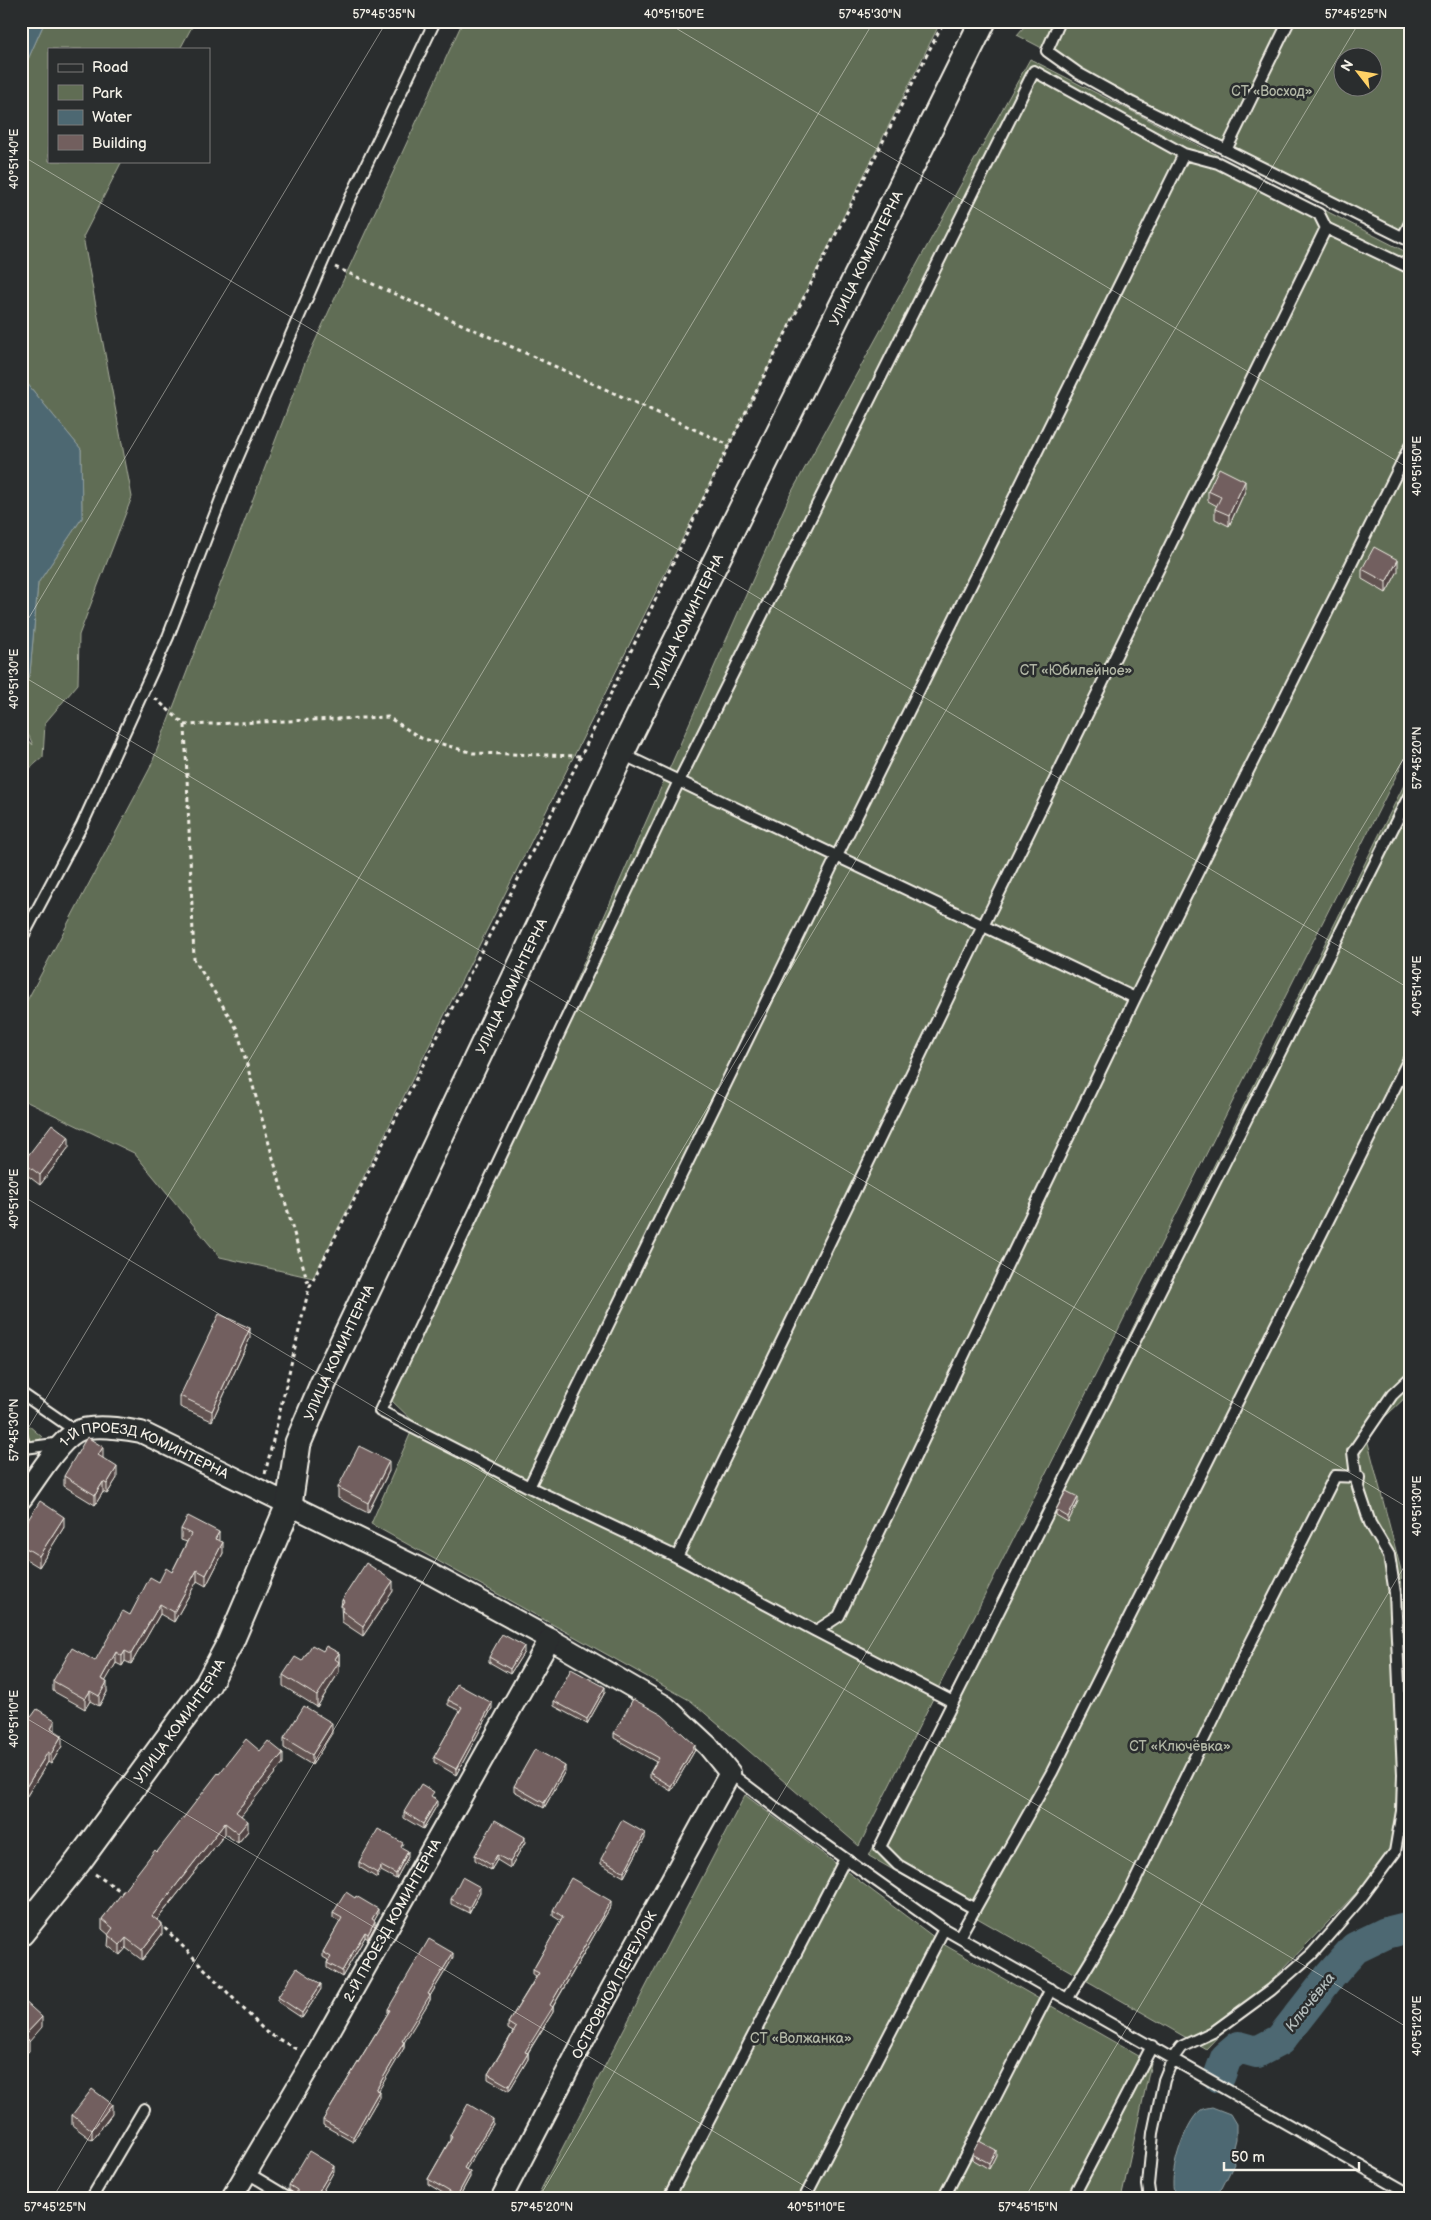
<svg xmlns="http://www.w3.org/2000/svg" width="1431" height="2220" viewBox="0 0 1431 2220" font-family="'Balsamiq Sans',sans-serif">
<style>
.green{fill:#606d54;stroke:#aaaf9e;fill-rule:evenodd}
.water{fill:#4d6872;stroke:#909fa1}
.lines{fill:none;stroke-linecap:round;stroke-linejoin:round}
.river{stroke:#4d6872;stroke-width:32}
.service-casing{stroke:#f4f1e8;stroke-width:14}
.minor-casing{stroke:#f4f1e8;stroke-width:24}
.tertiary-casing{stroke:#f4f1e8;stroke-width:29}
.path{stroke:#f4f1e8;stroke-width:3;stroke-dasharray:4 4;stroke-linecap:butt}
.service{stroke:#2a2d2e;stroke-width:10}
.minor{stroke:#2a2d2e;stroke-width:20}
.tertiary{stroke:#2a2d2e;stroke-width:25}
.wall{fill:#625251;stroke:#f4f1e8}
.shaded-wall{fill:#504242;stroke:#f4f1e8}
.building{fill:#725f5e;stroke:#f4f1e8}
.ticks{fill:none;stroke:#f4f1e8;stroke-width:1;stroke-opacity:0.45}
.labels{text-anchor:middle;stroke-width:5;stroke-linejoin:round;paint-order:stroke}
.park-label{font-size:14px;fill:#b1b6a5;stroke:#2a2d2e}
.street-label{font-size:14px;fill:#f4f1e8;stroke:#2a2d2e}
.water-label{font-size:15px;font-style:italic;fill:#b1bab9;stroke:#2a2d2e}
.neatline{fill:none;stroke:#f4f1e8;stroke-width:2}
.ticks-label{font-size:12px;text-anchor:middle;fill:#f4f1e8}
</style>
<rect width="100%" height="100%" fill="#2a2d2e"/>
<filter id="ink" filterUnits="userSpaceOnUse"><feTurbulence type="fractalNoise" baseFrequency=".02" numOctaves="2"/><feDisplacementMap in="SourceGraphic" scale="10" xChannelSelector="R" yChannelSelector="G"/><feConvolveMatrix kernelMatrix="1 2 1 2 8 2 1 2 1" color-interpolation-filters="sRGB"/></filter>
<g filter="url(#ink)">
<path class="green" d="M 45,21 L 195,21 L 180,49 L 49,49 L 49,161 L 122,161 L 83,237 L 132,497 L 79,635 L 78,684 L 45,723 L 43,757 L 29,769 L 21,768 L 21,734 L 33,745 L 29,736 L 21,725 L 21,694 L 30,673 L 38,583 L 82,518 L 81,449 L 21,376 L 21,75 Z
M 463,21 L 941,21 L 313,1278 L 220,1257 L 134,1153 L 21,1099 L 21,1012 L 150,768 L 305,363 Z
M 1029,21 L 1410,21 L 1410,241 L 1017,35 ZM 1344,58 L 1374,58 L 1374,88 L 1344,88 Z
M 1030,59 L 1410,254 L 1410,748 L 859,1846 L 691,1701 L 371,1524 L 415,1423 L 391,1400 L 790,495 Z
M 1410,773 L 1410,1393 L 1366,1435 L 1401,1570 L 1409,1730 L 1408,1839 L 1206,2049 L 869,1856 Z
M 21,1419 L 42,1437 L 21,1465 Z
M 745,1795 L 943,1944 L 1151,2063 L 1122,2195 L 1125,2199 L 536,2199 Z"/>
<path class="water" d="M 21,21 L 45,21 L 21,75 Z
M 21,376 L 81,449 L 82,518 L 38,583 L 30,673 L 21,694 Z
M 1212,2107 L 1230,2114 L 1236,2124 L 1236,2139 L 1232,2155 L 1234,2164 L 1222,2188 L 1211,2199 L 1177,2199 C 1164,2182 1185,2121 1201,2110 C 1204,2108 1208,2108 1212,2107 Z"/>
<g class="lines">
<path class="river" d="M 1219,2077 L 1226,2058 L 1239,2047 L 1257,2052 L 1280,2040 L 1330,1976 L 1355,1948 L 1386,1933 L 1410,1927"/>
<g class="service-casing">
<path id="service" d="M 1060,21 L 1047,51 L 1078,73 L 1132,103 L 1410,241
M 1228,146 L 1289,21
M 1403,237 L 1410,223
M 1410,268 L 1326,228 L 983,926 L 677,1557 L 816,1631 L 839,1616 L 1135,998 L 1410,446
M 622,754 L 1135,998
M 21,940 L 82,825 L 168,637 L 231,473 L 350,199 L 435,21
M 21,1393 L 76,1431
M 21,1434 L 25,1448
M 21,1454 L 25,1448 L 62,1443
M 1357,1484 L 1353,1452 L 1392,1395 L 1410,1378
M 529,1487 L 380,1411 L 679,781 L 1034,71 L 1184,154
M 677,1557 L 529,1487 L 837,856 L 1184,154 L 1218,163 L 1319,214 L 1326,228
M 816,1631 L 953,1702
M 730,1773 L 809,1833 L 944,1929 L 1410,2194
M 975,1909 L 898,1865 L 880,1847 L 1410,794
M 959,1937 L 1052,1772 L 1410,1057
M 1068,1998 L 1118,1916 L 1246,1652 L 1335,1476 L 1359,1477 L 1358,1487 L 1370,1523 L 1389,1555 L 1395,1593 L 1403,1774 L 1402,1811 L 1395,1852 L 1361,1898 L 1312,1954 L 1271,1990 L 1215,2031 L 1181,2047 L 1173,2058 L 1164,2080 L 1153,2133 L 1148,2185 L 1150,2199
M 246,2172 L 291,2199
M 91,2199 L 144,2109
M 668,2199 L 845,1859
M 804,2199 L 944,1929
M 943,2199 L 1051,1989
M 1072,2199 L 1152,2046"/>
</g>
<g class="minor-casing">
<g id="minor">
<path id="s1" d="M 21,1499 C 35,1480 57,1443 76,1432 C 91,1423 125,1429 141,1432 L 429,1573 L 550,1639 L 665,1706 L 708,1746 L 730,1773 L 592,2024 L 501,2199"/>
<path id="s2" d="M 231,2199 L 315,2057 L 550,1639"/>
</g>
</g>
<g class="tertiary-casing">
<g id="tertiary">
<path id="s3" d="M 21,1933 L 78,1862 L 208,1684 L 230,1643 L 289,1505 L 298,1443 L 323,1384 L 628,739 L 983,21"/>
</g>
</g>
<path class="path" d="M 335,267 L 729,445
M 155,698 L 185,725 L 388,717 L 421,738 L 473,753 L 581,756
M 185,725 L 194,959 L 237,1029 L 309,1287
M 265,1474 L 309,1288 L 581,756 L 729,445 L 944,21
M 95,1874 L 125,1894
M 159,1922 L 266,2032 L 298,2050
M 21,2184 L 35,2199"/>
<use href="#service" class="service"/>
<use href="#minor" class="minor"/>
<use href="#tertiary" class="tertiary"/>
</g>
<path class="wall" d="M 1208,491 L 1245,491 L 1229,526 L 1215,519 L 1215,509 L 1217,506 L 1208,501 Z
M 1362,569 L 1398,571 L 1386,593 L 1362,579 Z
M 69,1147 L 40,1185 L 23,1172 L 23,1162 Z
M 250,1338 L 212,1421 L 180,1407 L 180,1396 Z
M 102,1458 L 117,1478 L 107,1494 L 103,1492 L 95,1505 L 64,1486 L 64,1476 L 103,1458 Z
M 389,1471 L 368,1513 L 338,1498 L 338,1487 Z
M 1078,1502 L 1068,1522 L 1056,1515 L 1056,1510 Z
M 64,1527 L 39,1567 L 21,1556 L 21,1531 Z
M 181,1529 L 219,1540 L 223,1553 L 206,1586 L 197,1581 L 174,1622 L 160,1614 L 131,1664 L 125,1661 L 122,1666 L 116,1663 L 105,1681 L 107,1692 L 99,1706 L 90,1701 L 85,1709 L 53,1691 L 53,1681 L 95,1661 L 130,1615 L 159,1582 L 172,1572 L 187,1542 L 181,1540 Z
M 393,1591 L 363,1636 L 342,1622 L 341,1606 L 342,1600 Z
M 323,1651 L 339,1653 L 339,1672 L 317,1707 L 283,1686 L 283,1675 L 302,1661 Z
M 524,1652 L 510,1674 L 489,1662 L 489,1657 Z
M 605,1692 L 587,1724 L 554,1706 L 554,1701 Z
M 448,1700 L 492,1708 L 456,1775 L 434,1762 L 434,1757 L 460,1711 L 448,1705 Z
M 21,1726 L 55,1731 L 62,1746 L 51,1764 L 48,1762 L 23,1802 L 21,1801 Z
M 332,1733 L 312,1765 L 284,1748 L 284,1738 Z
M 614,1733 L 695,1750 L 671,1791 L 650,1778 L 650,1773 L 656,1762 L 614,1738 Z
M 260,1751 L 283,1763 L 241,1815 L 248,1831 L 238,1843 L 225,1834 L 157,1920 L 162,1934 L 142,1960 L 126,1948 L 120,1955 L 108,1946 L 109,1935 L 102,1929 L 102,1919 L 157,1852 Z
M 565,1771 L 544,1808 L 514,1791 L 514,1786 Z
M 434,1797 L 437,1805 L 423,1829 L 404,1818 L 404,1812 Z
M 645,1838 L 624,1877 L 601,1864 L 601,1859 Z
M 525,1842 L 510,1868 L 497,1860 L 491,1870 L 475,1860 L 475,1855 Z
M 403,1849 L 408,1857 L 396,1879 L 381,1871 L 377,1878 L 359,1867 L 359,1862 Z
M 480,1892 L 469,1913 L 451,1904 L 451,1899 Z
M 611,1906 L 553,2007 L 553,2012 L 528,2053 L 528,2059 L 509,2091 L 488,2079 L 488,2074 L 513,2032 L 508,2029 L 508,2023 L 536,1977 L 533,1975 L 533,1970 L 561,1921 L 553,1916 L 553,1910 Z
M 333,1913 L 378,1914 L 374,1921 L 375,1926 L 368,1939 L 365,1937 L 342,1977 L 327,1968 L 327,1963 L 328,1960 L 323,1957 L 323,1952 L 340,1922 L 333,1918 Z
M 453,1958 L 430,1996 L 430,2000 L 404,2042 L 404,2048 L 378,2091 L 379,2097 L 353,2142 L 323,2125 L 323,2120 L 388,2013 L 388,2009 Z
M 321,1989 L 302,2018 L 278,2002 L 278,1997 Z
M 112,2114 L 92,2140 L 72,2125 L 72,2115 Z
M 493,2124 L 466,2169 L 470,2177 L 458,2199 L 453,2199 L 428,2184 L 428,2179 L 450,2140 L 450,2135 Z
M 972,2154 L 996,2155 L 989,2169 L 972,2159 Z
M 334,2171 L 318,2199 L 294,2199 L 297,2198 L 297,2195 L 289,2190 L 289,2185 Z"/>
<path class="shaded-wall" d="M 1245,481 L 1245,491 L 1229,526 L 1229,515 Z
M 1398,560 L 1398,571 L 1386,593 L 1386,582 Z
M 69,1137 L 69,1147 L 40,1185 L 40,1175 Z
M 250,1328 L 250,1338 L 212,1421 L 212,1411 Z
M 103,1447 L 103,1458 L 98,1466 L 98,1455 Z
M 389,1461 L 389,1471 L 368,1513 L 368,1503 Z
M 117,1467 L 117,1478 L 107,1494 L 107,1484 Z
M 103,1482 L 103,1492 L 95,1505 L 95,1495 Z
M 1078,1497 L 1078,1502 L 1068,1522 L 1068,1517 Z
M 64,1517 L 64,1527 L 39,1567 L 39,1556 Z
M 219,1532 L 219,1542 L 215,1539 Z
M 223,1542 L 223,1553 L 206,1586 L 206,1575 Z
M 197,1570 L 197,1581 L 174,1622 L 174,1612 Z
M 393,1581 L 393,1591 L 363,1636 L 363,1626 Z
M 160,1604 L 160,1614 L 131,1664 L 131,1654 Z
M 524,1646 L 524,1652 L 510,1674 L 510,1669 Z
M 125,1651 L 125,1661 L 122,1666 L 122,1656 Z
M 116,1652 L 116,1663 L 101,1689 L 101,1679 Z
M 339,1653 L 339,1672 L 317,1707 L 317,1696 L 335,1659 Z
M 107,1682 L 107,1692 L 99,1706 L 99,1696 Z
M 605,1687 L 605,1692 L 587,1724 L 587,1719 Z
M 90,1691 L 90,1701 L 85,1709 L 85,1699 Z
M 492,1703 L 492,1708 L 456,1775 L 456,1769 Z
M 55,1720 L 55,1731 L 51,1728 Z
M 332,1723 L 332,1733 L 312,1765 L 312,1755 Z
M 62,1735 L 62,1746 L 51,1764 L 51,1754 Z
M 695,1745 L 695,1750 L 671,1791 L 671,1786 Z
M 48,1752 L 48,1762 L 23,1802 L 23,1792 Z
M 283,1753 L 283,1763 L 236,1822 L 236,1812 Z
M 565,1766 L 565,1771 L 544,1808 L 544,1803 Z
M 437,1800 L 437,1805 L 423,1829 L 423,1824 Z
M 248,1821 L 248,1831 L 238,1843 L 238,1833 Z
M 225,1823 L 225,1834 L 152,1926 L 152,1916 Z
M 645,1833 L 645,1838 L 624,1877 L 624,1872 Z
M 525,1837 L 525,1842 L 510,1868 L 510,1862 Z
M 408,1851 L 408,1857 L 396,1879 L 396,1874 Z
M 497,1855 L 497,1860 L 491,1870 L 491,1865 Z
M 381,1866 L 381,1871 L 377,1878 L 377,1873 Z
M 480,1887 L 480,1892 L 469,1913 L 469,1908 Z
M 611,1901 L 611,1906 L 552,2008 L 553,2007 L 553,2012 L 525,2057 L 525,2052 L 550,2005 Z
M 378,1909 L 378,1914 L 372,1925 L 372,1919 Z
M 375,1921 L 375,1926 L 368,1939 L 368,1934 Z
M 162,1924 L 162,1934 L 142,1960 L 142,1950 Z
M 365,1932 L 365,1937 L 342,1977 L 342,1971 Z
M 126,1938 L 126,1948 L 120,1955 L 120,1945 Z
M 453,1953 L 453,1958 L 430,1996 L 430,2000 L 402,2046 L 402,2041 L 428,1994 Z
M 321,1984 L 321,1989 L 302,2018 L 302,2013 Z
M 42,2017 L 42,2027 L 29,2042 L 29,2051 L 21,2059 L 21,2049 L 24,2036 Z
M 404,2042 L 404,2048 L 376,2095 L 376,2090 Z
M 528,2053 L 528,2059 L 509,2091 L 509,2086 Z
M 379,2091 L 379,2097 L 353,2142 L 353,2137 Z
M 112,2104 L 112,2114 L 92,2140 L 92,2130 Z
M 493,2119 L 493,2124 L 464,2173 L 464,2168 Z
M 996,2150 L 996,2155 L 989,2169 L 989,2163 Z
M 334,2166 L 334,2171 L 318,2199 L 314,2199 Z
M 470,2172 L 470,2177 L 458,2199 L 457,2199 L 457,2196 Z"/>
<path class="building" d="M 1219,468 L 1245,481 L 1229,515 L 1215,509 L 1221,497 L 1208,491 Z
M 1374,547 L 1398,560 L 1386,582 L 1362,569 Z
M 52,1124 L 69,1137 L 40,1175 L 23,1162 Z
M 219,1314 L 250,1328 L 212,1411 L 180,1396 Z
M 87,1437 L 103,1447 L 98,1455 L 117,1467 L 107,1484 L 103,1482 L 95,1495 L 64,1476 Z
M 359,1446 L 389,1461 L 368,1503 L 338,1487 Z
M 1066,1491 L 1078,1497 L 1068,1517 L 1056,1510 Z
M 40,1501 L 64,1517 L 39,1556 L 21,1545 L 21,1531 Z
M 188,1516 L 219,1532 L 215,1539 L 223,1542 L 206,1575 L 197,1570 L 174,1612 L 160,1604 L 131,1654 L 125,1651 L 122,1656 L 116,1652 L 101,1679 L 107,1682 L 99,1696 L 90,1691 L 85,1699 L 53,1681 L 72,1648 L 95,1661 L 123,1611 L 130,1615 L 150,1577 L 159,1582 L 166,1568 L 172,1572 L 191,1534 L 181,1529 Z
M 366,1563 L 393,1581 L 363,1626 L 342,1611 L 344,1608 L 341,1606 L 344,1601 L 342,1600 Z
M 502,1634 L 524,1646 L 510,1669 L 489,1657 Z
M 312,1645 L 323,1651 L 326,1646 L 339,1653 L 335,1659 L 339,1662 L 317,1696 L 283,1675 L 295,1657 L 302,1661 Z
M 571,1669 L 605,1687 L 587,1719 L 554,1701 Z
M 457,1684 L 492,1703 L 456,1769 L 434,1757 L 462,1707 L 448,1700 Z
M 633,1699 L 662,1715 L 695,1745 L 671,1786 L 650,1773 L 659,1758 L 614,1733 Z
M 304,1706 L 332,1723 L 312,1755 L 284,1738 Z
M 37,1709 L 55,1720 L 51,1728 L 62,1735 L 51,1754 L 48,1752 L 23,1792 L 21,1791 L 21,1726 L 29,1714 L 32,1716 Z
M 246,1739 L 260,1751 L 268,1741 L 283,1753 L 236,1812 L 248,1821 L 238,1833 L 225,1823 L 152,1916 L 162,1924 L 142,1950 L 126,1938 L 120,1945 L 108,1935 L 113,1928 L 102,1919 L 155,1850 L 157,1852 L 218,1773 L 219,1774 Z
M 535,1749 L 565,1766 L 544,1803 L 514,1786 Z
M 421,1784 L 434,1792 L 431,1796 L 437,1800 L 423,1824 L 404,1812 Z
M 495,1820 L 525,1837 L 510,1862 L 497,1855 L 491,1865 L 475,1855 Z
M 622,1820 L 645,1833 L 624,1872 L 601,1859 Z
M 378,1829 L 403,1843 L 401,1847 L 408,1851 L 396,1874 L 381,1866 L 377,1873 L 359,1862 Z
M 462,1877 L 480,1887 L 469,1908 L 451,1899 Z
M 571,1878 L 611,1901 L 550,2005 L 553,2007 L 525,2052 L 528,2053 L 509,2086 L 488,2074 L 516,2028 L 508,2023 L 539,1973 L 533,1970 L 563,1917 L 553,1910 Z
M 346,1892 L 355,1898 L 356,1896 L 378,1909 L 372,1919 L 375,1921 L 368,1934 L 365,1932 L 342,1971 L 327,1963 L 331,1957 L 323,1952 L 342,1918 L 333,1913 Z
M 429,1939 L 453,1953 L 428,1994 L 430,1995 L 402,2041 L 404,2042 L 376,2090 L 379,2091 L 353,2137 L 323,2120 L 390,2010 L 388,2009 Z
M 297,1968 L 321,1984 L 302,2013 L 278,1997 Z
M 21,1998 L 42,2017 L 24,2036 L 29,2040 L 21,2049 Z
M 92,2089 L 112,2104 L 92,2130 L 72,2115 Z
M 468,2104 L 493,2119 L 464,2168 L 470,2172 L 457,2196 L 428,2179 L 452,2137 L 450,2135 Z
M 979,2141 L 996,2150 L 989,2163 L 972,2154 Z
M 309,2151 L 334,2166 L 314,2199 L 294,2199 L 297,2198 L 297,2190 L 289,2185 Z"/>
</g>
<path class="ticks" d="M 664,21 L 1410,469M 21,155 L 1410,989M 21,631 L 387,21M 21,675 L 1410,1509M 21,1195 L 1410,2029M 21,1440 L 874,21M 21,1715 L 826,2199M 52,2199 L 1360,21M 538,2199 L 1410,748M 1024,2199 L 1410,1557"/>
<g class="labels">
<g class="park-label">
<text x="1272" y="96">СТ «Восход»</text>
<text x="1076" y="675">СТ «Юбилейное»</text>
<text x="1180" y="1751">СТ «Ключёвка»</text>
<text x="801" y="2043">СТ «Волжанка»</text>
</g>
<g class="street-label">
<text dy="5" stroke="none"><textPath href="#s3" startOffset="1885">УЛИЦА КОМИНТЕРНА</textPath></text>
<text dy="5" stroke="none"><textPath href="#s3" startOffset="1480">УЛИЦА КОМИНТЕРНА</textPath></text>
<text dy="5" stroke="none"><textPath href="#s3" startOffset="1075">УЛИЦА КОМИНТЕРНА</textPath></text>
<text dy="5" stroke="none"><textPath href="#s3" startOffset="670">УЛИЦА КОМИНТЕРНА</textPath></text>
<text dy="5" stroke="none"><textPath href="#s1" startOffset="159">1-Й ПРОЕЗД КОМИНТЕРНА</textPath></text>
<text dy="5" stroke="none"><textPath href="#s3" startOffset="265">УЛИЦА КОМИНТЕРНА</textPath></text>
<text dy="5" stroke="none"><textPath href="#s2" startOffset="322">2-Й ПРОЕЗД КОМИНТЕРНА</textPath></text>
<text transform="translate(614 1985) rotate(-62)" y="5">ОСТРОВНОЙ ПЕРЕУЛОК</text>
</g>
<g class="water-label">
<text transform="translate(1310 2002) rotate(-52)" y="5">Ключёвка</text>
</g>
</g>
<rect width="1431" height="2220" fill="none" stroke="#2a2d2e" stroke-width="55"/>
<rect x="48" y="48" width="162" height="115" fill="#2a2d2e" stroke="#7b7b78"/>
<rect x="58" y="64" width="25" height="8" fill="#2a2d2e" stroke="#7b7b78"/>
<text x="92" y="72" font-size="15" fill="#f4f1e8">Road</text>
<rect x="58" y="85" width="25" height="15" fill="#606d54" stroke="#7b7b78"/>
<text x="92" y="98" font-size="15" fill="#f4f1e8">Park</text>
<rect x="58" y="110" width="25" height="15" fill="#4d6872" stroke="#7b7b78"/>
<text x="92" y="122" font-size="15" fill="#f4f1e8">Water</text>
<rect x="58" y="135" width="25" height="15" fill="#725f5e" stroke="#7b7b78"/>
<text x="92" y="148" font-size="15" fill="#f4f1e8">Building</text>
<g transform="translate(1358 72) rotate(301)"><circle r="24" fill="#2a2d2e" stroke="#7b7b78"/>
<path d="M0-4L9 19L0 12L-9 19Z" fill="#ffd166"/>
<text y="-8" font-size="14" font-weight="bold" text-anchor="middle" fill="#f4f1e8">N</text>
</g>
<path d="M1224 2162v8h135v-8" fill="none" stroke="#f4f1e8" stroke-width="2.5"/>
<text x="1231" y="2162" font-size="15" fill="#f4f1e8" stroke="#2a2d2e" stroke-width="4" paint-order="stroke">50 m</text>
<rect x="28" y="28" width="1376" height="2164" class="neatline"/>
<g class="ticks-label">
<text x="384" y="18">57°45'35"N</text>
<text x="674" y="18">40°51'50"E</text>
<text x="870" y="18">57°45'30"N</text>
<text x="1356" y="18">57°45'25"N</text>
<text transform="translate(14 159) rotate(-90)" y="4">40°51'40"E</text>
<text transform="translate(1417 466) rotate(-90)" y="4">40°51'50"E</text>
<text transform="translate(14 679) rotate(-90)" y="4">40°51'30"E</text>
<text transform="translate(1417 758) rotate(-90)" y="4">57°45'20"N</text>
<text transform="translate(1417 986) rotate(-90)" y="4">40°51'40"E</text>
<text transform="translate(14 1199) rotate(-90)" y="4">40°51'20"E</text>
<text transform="translate(14 1430) rotate(-90)" y="4">57°45'30"N</text>
<text transform="translate(1417 1506) rotate(-90)" y="4">40°51'30"E</text>
<text transform="translate(14 1719) rotate(-90)" y="4">40°51'10"E</text>
<text transform="translate(1417 2026) rotate(-90)" y="4">40°51'20"E</text>
<text x="55" y="2211">57°45'25"N</text>
<text x="542" y="2211">57°45'20"N</text>
<text x="816" y="2211">40°51'10"E</text>
<text x="1028" y="2211">57°45'15"N</text>
</g>
</svg>
